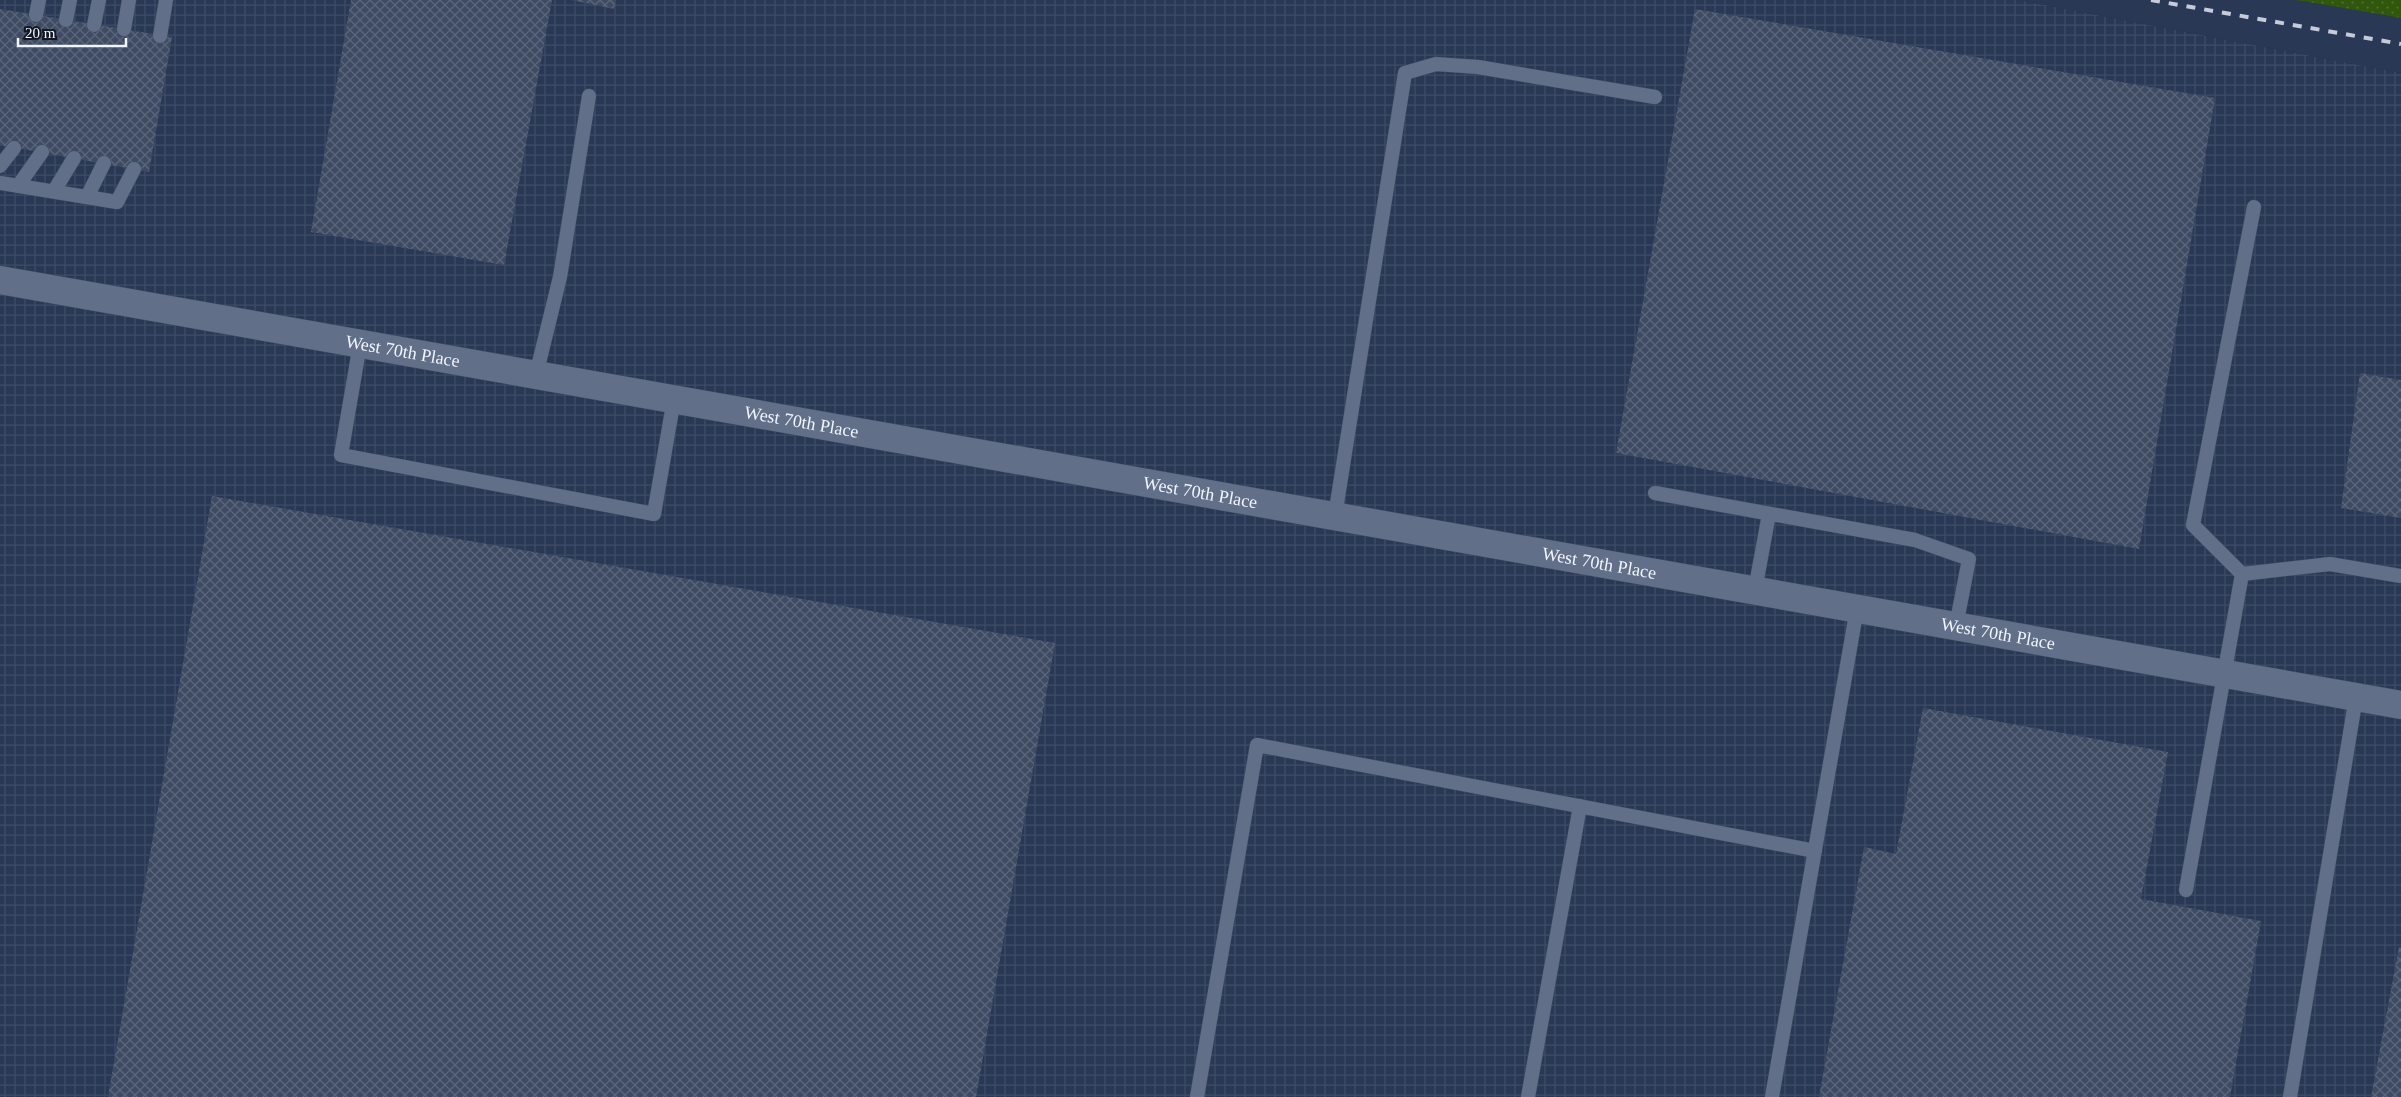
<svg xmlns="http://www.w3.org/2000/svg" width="2401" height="1097" viewBox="0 0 2401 1097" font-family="Georgia,serif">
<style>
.industrial{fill:url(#industrial-grid)}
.built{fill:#293855}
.grass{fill:url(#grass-dots)}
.building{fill:url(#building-cross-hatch)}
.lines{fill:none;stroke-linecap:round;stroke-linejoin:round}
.lane-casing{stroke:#434d5f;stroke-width:15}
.street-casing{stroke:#434d5f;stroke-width:29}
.lane{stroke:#616f89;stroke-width:14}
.street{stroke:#616f89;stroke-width:28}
.rail{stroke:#c6cbd8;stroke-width:4;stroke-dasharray:9 9;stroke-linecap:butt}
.labels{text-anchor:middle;stroke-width:4.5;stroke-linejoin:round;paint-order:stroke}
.street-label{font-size:18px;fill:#f0f4fe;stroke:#131823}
</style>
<defs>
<pattern id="industrial-grid" width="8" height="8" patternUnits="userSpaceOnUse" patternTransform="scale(1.25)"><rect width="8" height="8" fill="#293855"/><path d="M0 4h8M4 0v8" fill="none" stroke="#3e4c66"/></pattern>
<pattern id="grass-dots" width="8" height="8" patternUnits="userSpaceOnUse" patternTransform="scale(1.25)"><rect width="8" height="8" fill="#30570b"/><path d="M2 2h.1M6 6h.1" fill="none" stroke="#4e7030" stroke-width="1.8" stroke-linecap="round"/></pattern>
<pattern id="building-cross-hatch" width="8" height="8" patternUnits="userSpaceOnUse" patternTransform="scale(1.25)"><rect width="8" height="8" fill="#3e4b63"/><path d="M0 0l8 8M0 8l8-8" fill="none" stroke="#5a667a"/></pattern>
</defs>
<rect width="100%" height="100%" fill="#253047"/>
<path class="industrial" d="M 0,0 L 2019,0 L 2401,73 L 2401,1097 L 0,1097 Z"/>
<path class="built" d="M 2019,0 L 2295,0 L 2401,18 L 2401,73 Z"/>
<path class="grass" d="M 2295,0 L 2401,0 L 2401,18 L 2308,2 Z"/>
<path class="building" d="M 351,0 L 552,0 L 504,265 L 311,232 Z
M 571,0 L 616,0 L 614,9 Z
M 0,9 L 172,37 L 149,172 L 0,145 Z
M 1695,9 L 2215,98 L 2139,549 L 1616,453 Z
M 2360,373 L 2401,380 L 2401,518 L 2341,508 Z
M 212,496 L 1055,643 L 976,1097 L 108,1097 Z
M 1923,708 L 2168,752 L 2141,899 L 2261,921 L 2230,1097 L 1819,1097 L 1864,847 L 1896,854 Z
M 2399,947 L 2401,947 L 2401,1097 L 2371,1097 Z"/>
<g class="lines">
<g class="lane-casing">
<path id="lane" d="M 36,15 L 39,0
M 66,20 L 70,0
M 94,25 L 99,0
M 124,29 L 129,0
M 160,36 L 166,0
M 0,166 L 14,148
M 0,183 L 117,202 L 134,169
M 18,186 L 42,152
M 54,191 L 74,158
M 87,197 L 104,163
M 360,344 L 341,455 L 654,514 L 674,399
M 536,375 L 560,277 L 589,96
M 1655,493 L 1915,540 L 1969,559 L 1956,626
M 1335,516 L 1405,73 L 1436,64 L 1478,67 L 1655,97
M 2242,574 L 2330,564 L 2401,576
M 1755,590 L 1769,514
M 2186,890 L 2242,574 L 2193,525 L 2254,207
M 1197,1097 L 1257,745 L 1815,851
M 1528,1097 L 1580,806
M 1772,1097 L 1857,608
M 2290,1097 L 2356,697"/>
</g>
<g class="street-casing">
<g id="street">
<path id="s1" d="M 0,280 L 2401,705"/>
</g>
</g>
<use href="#lane" class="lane"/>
<use href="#street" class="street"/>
<path class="rail" d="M 2151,0 L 2401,44"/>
</g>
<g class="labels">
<g class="street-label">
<text dy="6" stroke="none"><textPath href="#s1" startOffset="409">West 70th Place</textPath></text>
<text dy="6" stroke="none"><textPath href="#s1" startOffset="814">West 70th Place</textPath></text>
<text dy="6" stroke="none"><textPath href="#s1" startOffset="1219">West 70th Place</textPath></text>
<text dy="6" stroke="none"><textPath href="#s1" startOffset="1624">West 70th Place</textPath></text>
<text dy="6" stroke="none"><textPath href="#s1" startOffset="2029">West 70th Place</textPath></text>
</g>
</g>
<path d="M18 38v8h108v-8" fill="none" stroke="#f0f4fe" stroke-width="2.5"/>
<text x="25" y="38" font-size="15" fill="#f0f4fe" stroke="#131823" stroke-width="4" paint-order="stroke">20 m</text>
</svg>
